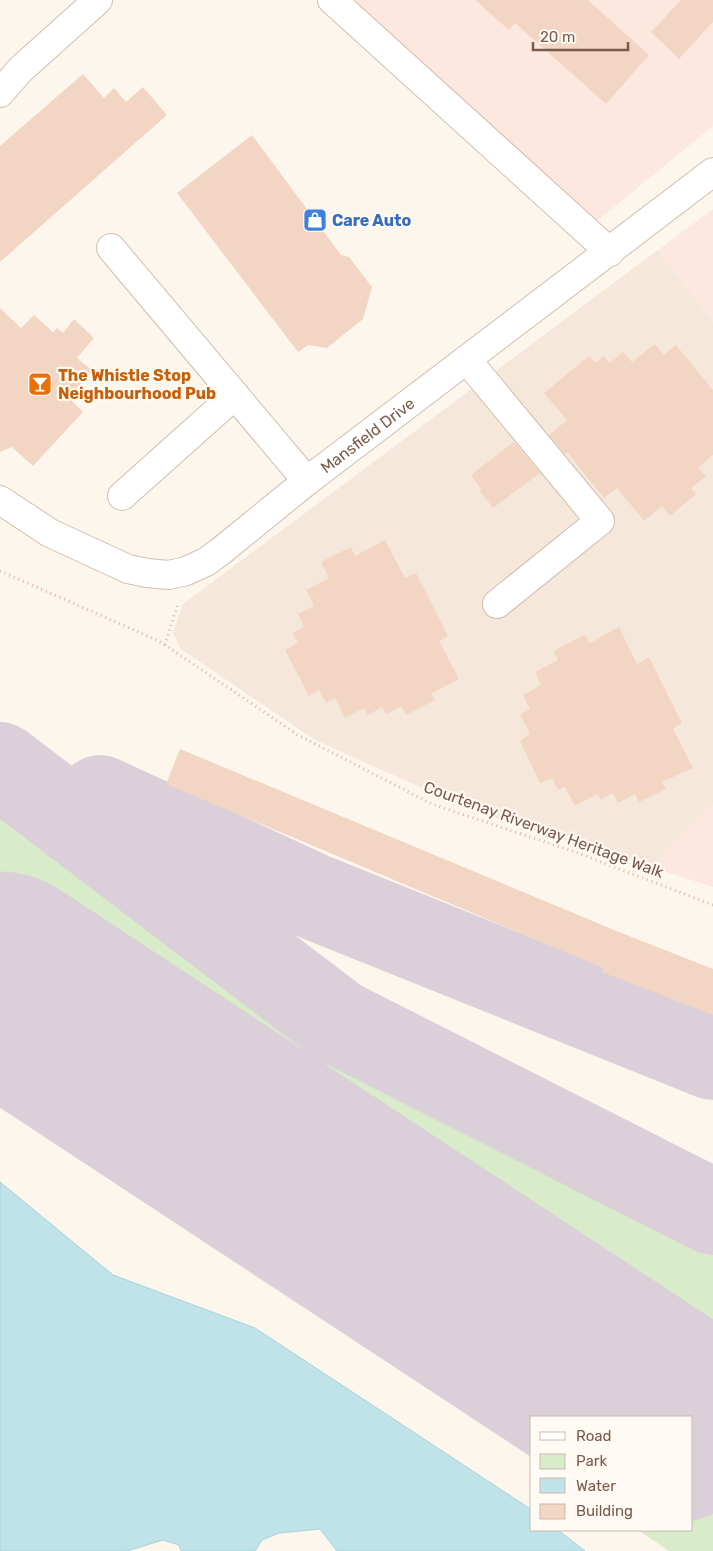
<svg xmlns="http://www.w3.org/2000/svg" width="713" height="1551" viewBox="0 0 713 1551" font-family="Rubik,sans-serif">
<style>
.residential{fill:#f5e8da}
.commercial{fill:#fde8e0}
.green{fill:#d8ecc9}
.water{fill:#bfe3e8;stroke:#a5d3da}
.lines{fill:none;stroke-linecap:round;stroke-linejoin:round}
.taxiway{stroke:#dbcfda;stroke-width:86}
.runway{stroke:#dbcfda;stroke-width:215}
.building{fill:#f3d5c3}
.minor-casing{stroke:#d1beb0;stroke-width:30}
.path{stroke:#d9b8a5;stroke-width:3;stroke-dasharray:1 4;stroke-linecap:butt}
.minor{stroke:#fff;stroke-width:28}
.labels{text-anchor:middle;stroke-width:4.5;stroke-linejoin:round;paint-order:stroke}
.shop-label{font-size:16px;font-weight:bold;fill:#366cbe;stroke:#fffaf3;text-anchor:start}
.food-label{font-size:16px;font-weight:bold;fill:#c56008;stroke:#fffaf3;text-anchor:start}
.street-label{font-size:16px;fill:#7a5c4d;stroke:#fffaf3}
</style>
<rect width="100%" height="100%" fill="#fdf6ec"/>
<path class="residential" d="M 658,250 L 713,321 L 713,805 L 650,867 L 469,809 L 315,740 L 181,649 L 173,633 L 183,604 Z"/>
<path class="commercial" d="M 332,0 L 713,0 L 713,126 L 586,230 Z
M 713,209 L 713,321 L 658,250 Z
M 713,805 L 713,887 L 650,867 Z"/>
<path class="green" d="M 0,777 L 337,1037 L 713,1230 L 713,1345 L 697,1372 L 685,1379 L 674,1375 L 0,932 Z
M 0,1029 L 585,1417 L 532,1417 L 532,1456 L 461,1407 L 0,1101 Z
M 692,1488 L 713,1503 L 713,1551 L 669,1551 L 638,1530 L 692,1530 Z"/>
<path class="water" d="M 0,1182 L 113,1275 L 255,1328 L 532,1510 L 532,1530 L 558,1530 L 585,1551 L 337,1551 L 320,1529 L 279,1533 L 262,1540 L 255,1551 L 181,1551 L 179,1545 L 163,1540 L 127,1551 L 0,1551 Z"/>
<g class="lines">
<path class="taxiway" d="M 0,765 L 338,1022 L 713,1212
M 100,798 L 315,897 L 713,1057
M 686,1417 L 713,1374"/>
<path class="runway" d="M 0,979 L 666,1417"/>
</g>
<path class="building" d="M 475,0 L 588,0 L 649,55 L 606,104 L 515,23 L 509,30 Z
M 681,0 L 713,0 L 713,22 L 679,59 L 651,32 Z
M 83,74 L 104,98 L 114,88 L 126,102 L 143,87 L 167,115 L 0,262 L 0,146 Z
M 252,135 L 341,255 L 349,257 L 372,287 L 363,319 L 327,348 L 308,345 L 298,352 L 177,193 Z
M 0,308 L 21,328 L 34,315 L 53,332 L 57,328 L 63,333 L 74,319 L 94,338 L 77,358 L 93,371 L 68,397 L 83,412 L 33,466 L 12,447 L 0,452 Z
M 655,344 L 664,355 L 676,345 L 713,390 L 713,455 L 698,468 L 706,476 L 691,488 L 696,494 L 670,516 L 662,506 L 644,521 L 617,488 L 604,498 L 567,452 L 565,454 L 549,435 L 567,420 L 544,393 L 589,356 L 595,363 L 604,356 L 610,363 L 623,352 L 632,362 Z
M 514,442 L 540,473 L 493,508 L 480,491 L 481,489 L 471,475 Z
M 385,540 L 405,578 L 416,573 L 448,636 L 439,641 L 459,679 L 431,694 L 435,700 L 406,715 L 401,706 L 386,714 L 382,707 L 368,715 L 364,708 L 345,718 L 335,698 L 326,703 L 319,690 L 309,696 L 285,650 L 298,643 L 292,633 L 304,627 L 298,614 L 314,606 L 306,590 L 329,578 L 321,562 L 351,547 L 355,556 Z
M 619,627 L 637,664 L 649,657 L 682,723 L 673,729 L 693,768 L 662,782 L 666,789 L 639,802 L 635,794 L 618,803 L 613,793 L 601,800 L 597,794 L 575,806 L 565,787 L 558,790 L 552,778 L 540,783 L 520,741 L 530,734 L 520,715 L 530,709 L 523,695 L 541,685 L 535,672 L 558,660 L 553,651 L 585,635 L 590,643 Z
M 180,749 L 619,932 L 713,969 L 713,1015 L 602,972 L 603,968 L 166,784 Z"/>
<g class="lines">
<g class="minor-casing">
<g id="minor">
<path d="M 332,0 L 610,252"/>
<path d="M 0,93 L 20,70 L 98,0"/>
<path d="M 111,248 L 307,481"/>
<path d="M 467,360 L 600,521 L 497,604"/>
<path d="M 122,496 L 235,395"/>
<path id="s1" d="M 0,500 L 50,533 L 128,569 L 147,573 L 169,575 L 186,571 L 206,562 L 221,551 L 307,481 L 713,172"/>
</g>
</g>
<path class="path" d="M 0,571 L 159,641 L 298,735 L 432,804 L 575,852 L 713,905
M 165,645 L 178,603"/>
<use href="#minor" class="minor"/>
</g>
<defs>
<g id="shop-square" transform="scale(1.25)"><rect x="-9" y="-9" width="18" height="18" rx="4" fill="#3f7fe0" stroke="#fffaf3"/><path d="M-5-2.5h2.3a2.7 3.5 0 0 1 5.4 0H5L5.5 6h-11ZM-1.5-2.5h3a1.5 2.3 0 0 0-3 0Z" fill="#fff"/></g>
<g id="bar-square" transform="scale(1.25)"><rect x="-9" y="-9" width="18" height="18" rx="4" fill="#e8710a" stroke="#fffaf3"/><path d="M-6-5H6L.8 .8V4.5H3.5V6h-7V4.5H-.8V.8Z" fill="#fff"/></g>
</defs>
<g fill-rule="evenodd">
<use href="#shop-square" x="315" y="220"/>
<use href="#bar-square" x="40" y="384"/>
</g>
<g class="labels">
<g class="shop-label">
<text x="332" y="226">Care Auto</text>
</g>
<g class="food-label">
<text x="58" y="381">The Whistle Stop<tspan x="58" dy="18">Neighbourhood Pub</tspan></text>
</g>
<g class="street-label">
<text dy="6" stroke="none"><textPath href="#s1" startOffset="432">Mansfield Drive</textPath></text>
<text transform="translate(544 829) rotate(20)" y="6">Courtenay Riverway Heritage Walk</text>
</g>
</g>
<rect x="530" y="1416" width="162" height="115" fill="#fffaf3" stroke="#cabbb1"/>
<rect x="540" y="1432" width="25" height="8" fill="#ffffff" stroke="#cabbb1"/>
<text x="576" y="1441" font-size="15" fill="#7a5c4d">Road</text>
<rect x="540" y="1454" width="25" height="15" fill="#d8ecc9" stroke="#cabbb1"/>
<text x="576" y="1466" font-size="15" fill="#7a5c4d">Park</text>
<rect x="540" y="1478" width="25" height="15" fill="#bfe3e8" stroke="#cabbb1"/>
<text x="576" y="1491" font-size="15" fill="#7a5c4d">Water</text>
<rect x="540" y="1504" width="25" height="15" fill="#f3d5c3" stroke="#cabbb1"/>
<text x="576" y="1516" font-size="15" fill="#7a5c4d">Building</text>
<path d="M533 42v8h95v-8" fill="none" stroke="#7a5c4d" stroke-width="2.5"/>
<text x="540" y="42" font-size="15" fill="#7a5c4d" stroke="#fffaf3" stroke-width="4" paint-order="stroke">20 m</text>
</svg>
